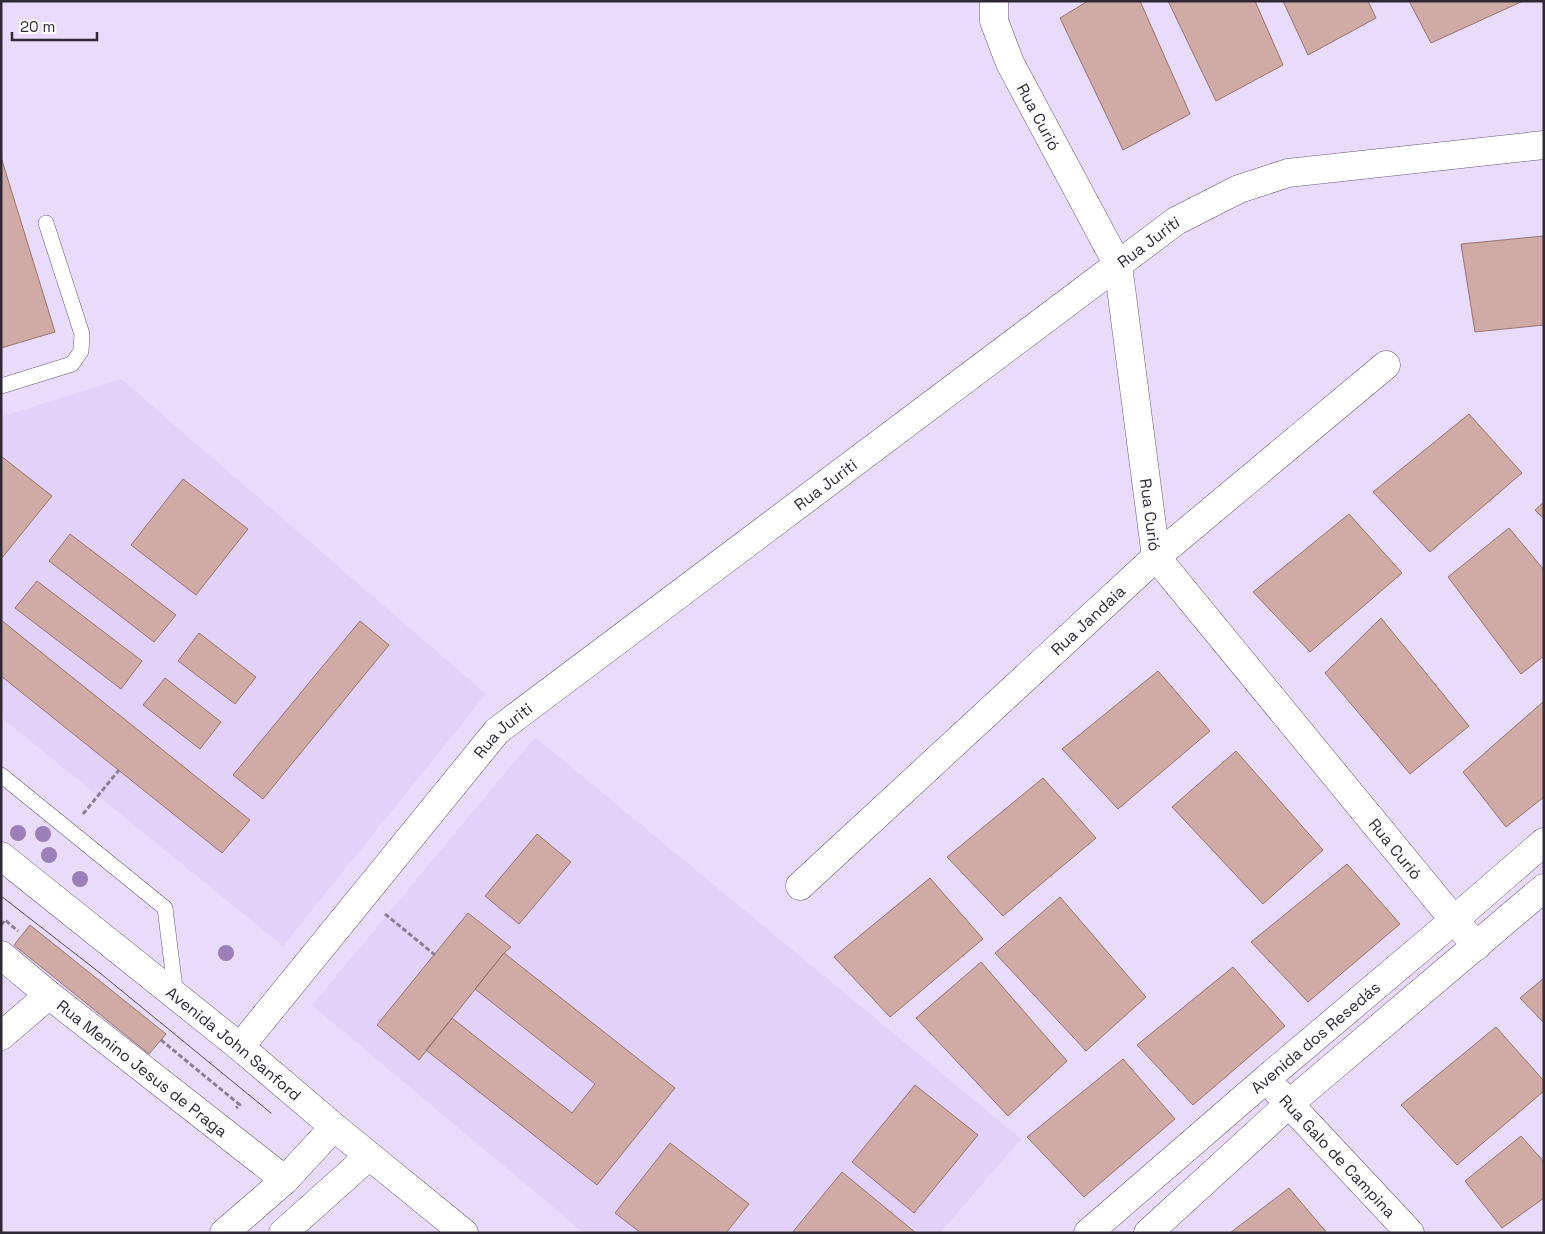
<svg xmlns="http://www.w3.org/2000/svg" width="1545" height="1234" viewBox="0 0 1545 1234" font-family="'Space Grotesk',sans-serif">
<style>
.built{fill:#e2d1f8}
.building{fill:#d0aaa4;stroke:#987470}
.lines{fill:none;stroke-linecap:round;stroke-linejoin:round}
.service-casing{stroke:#665a76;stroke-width:16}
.minor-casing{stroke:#665a76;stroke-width:29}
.secondary-casing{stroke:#665a76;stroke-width:29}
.path{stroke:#8a8096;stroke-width:3;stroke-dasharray:5 2.5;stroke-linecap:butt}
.service{stroke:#fff;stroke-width:15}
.minor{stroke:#fff;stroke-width:28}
.secondary{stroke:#fff;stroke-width:28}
.tram{stroke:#564e5f;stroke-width:1}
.tree{fill:#9b7fb8}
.labels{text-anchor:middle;stroke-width:4;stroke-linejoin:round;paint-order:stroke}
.street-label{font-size:16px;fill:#2f2936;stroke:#fff}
</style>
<rect width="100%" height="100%" fill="#e9dbfb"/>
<path class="built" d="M 121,379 L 486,694 L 283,946 L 1,717 L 1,417 Z
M 535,737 L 1021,1139 L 940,1233 L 584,1233 L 312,1005 Z"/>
<path class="building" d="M 1088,1 L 1140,1 L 1190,114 L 1123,150 L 1060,18 Z
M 1168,1 L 1255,1 L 1283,65 L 1216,101 Z
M 1283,1 L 1368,1 L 1376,18 L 1308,55 Z
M 1409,1 L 1523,1 L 1431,43 Z
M 1,157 L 55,332 L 1,348 Z
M 1544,236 L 1544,325 L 1475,332 L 1461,244 Z
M 1469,414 L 1522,473 L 1430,552 L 1373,492 Z
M 1,456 L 52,496 L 1,559 Z
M 183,479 L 248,529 L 196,595 L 131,545 Z
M 1544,502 L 1544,519 L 1535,510 Z
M 1349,514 L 1402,573 L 1310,652 L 1253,592 Z
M 1509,528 L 1544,570 L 1544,656 L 1521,674 L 1448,577 Z
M 70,534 L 176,615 L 154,642 L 49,561 Z
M 37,581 L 142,661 L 121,689 L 15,608 Z
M 1381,618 L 1469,726 L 1410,774 L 1325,673 Z
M 1,620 L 250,820 L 222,853 L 1,676 Z
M 360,621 L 389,645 L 263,799 L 233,775 Z
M 199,633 L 256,677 L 235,704 L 178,661 Z
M 1158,671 L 1210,731 L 1118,809 L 1062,749 Z
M 165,678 L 221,722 L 200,749 L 143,705 Z
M 1544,701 L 1544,797 L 1506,827 L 1463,772 Z
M 1236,751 L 1323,850 L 1263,904 L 1172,807 Z
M 1043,778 L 1096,838 L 1003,916 L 947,857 Z
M 537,834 L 571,862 L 519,924 L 485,896 Z
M 1347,864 L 1400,924 L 1308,1002 L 1251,942 Z
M 930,878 L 983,939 L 890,1017 L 834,957 Z
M 1060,897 L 1146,997 L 1086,1051 L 995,953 Z
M 468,913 L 511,947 L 504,953 L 419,1060 L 377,1025 Z
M 30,925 L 166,1034 L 149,1054 L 14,945 Z
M 504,953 L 675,1088 L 597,1185 L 426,1050 L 452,1018 L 572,1113 L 595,1084 L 475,989 Z
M 981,962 L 1067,1061 L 1008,1116 L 916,1018 Z
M 1233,967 L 1285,1026 L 1193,1105 L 1137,1045 Z
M 1544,978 L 1544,1023 L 1520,998 Z
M 1496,1027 L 1544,1081 L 1544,1091 L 1457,1165 L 1401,1105 Z
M 1123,1059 L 1175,1119 L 1084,1197 L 1027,1137 Z
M 915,1085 L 978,1135 L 914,1213 L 852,1162 Z
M 1521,1136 L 1544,1162 L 1544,1198 L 1502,1228 L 1465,1181 Z
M 670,1143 L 749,1204 L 726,1233 L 641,1233 L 615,1213 Z
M 842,1172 L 916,1233 L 792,1233 Z
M 1289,1188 L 1327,1233 L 1230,1233 Z"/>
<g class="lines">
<g class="service-casing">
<path id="service" d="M 1,386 L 72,364 L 81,351 L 82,334 L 46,223
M 1,775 L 165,908 L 176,996"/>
</g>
<g class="minor-casing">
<g id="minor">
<path id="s1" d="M 994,1 L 994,21 L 1010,63 L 1118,265 L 1156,557 L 1454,920 L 1477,946"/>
<path id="s2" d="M 800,886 L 1156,557 L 1386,365"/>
<path id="s3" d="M 1,955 L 49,995 L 285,1180"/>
<path d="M 1,1036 L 49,995"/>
<path id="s4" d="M 240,1047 L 497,731 L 1176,221 L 1239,189 L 1288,173 L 1544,145"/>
<path id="s5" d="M 1277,1091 L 1410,1233"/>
<path id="s6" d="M 1088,1233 L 1266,1079 L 1454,920 L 1544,842"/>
<path d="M 1148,1233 L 1289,1104 L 1544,888"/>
</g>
</g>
<g class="secondary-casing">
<g id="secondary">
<path id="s7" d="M 1,856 L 240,1047 L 334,1127 L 464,1233"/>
<path d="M 224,1233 L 285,1180 L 334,1127"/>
<path d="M 283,1233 L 369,1156"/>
</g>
</g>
<path class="path" d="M 83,814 L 119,770
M 385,914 L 435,955
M 1,925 L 5,920 L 18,931
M 161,1040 L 240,1105 L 236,1108"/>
<use href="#service" class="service"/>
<use href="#minor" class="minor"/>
<use href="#secondary" class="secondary"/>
<path class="tram" d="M 1,896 L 100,973 L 271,1113"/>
</g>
<g class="tree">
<circle cx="18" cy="833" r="8"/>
<circle cx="43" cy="834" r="8"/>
<circle cx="49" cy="855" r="8"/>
<circle cx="80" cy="879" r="8"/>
<circle cx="226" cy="953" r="8"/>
</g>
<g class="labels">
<g class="street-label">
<text dy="6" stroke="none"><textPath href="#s1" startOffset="126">Rua Curió</textPath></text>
<text dy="6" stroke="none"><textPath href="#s4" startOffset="1222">Rua Juriti</textPath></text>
<text dy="6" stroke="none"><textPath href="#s4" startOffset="818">Rua Juriti</textPath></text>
<text dy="6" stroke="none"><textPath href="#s1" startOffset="546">Rua Curió</textPath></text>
<text dy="6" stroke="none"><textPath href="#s2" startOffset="392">Rua Jandaia</textPath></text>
<text dy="6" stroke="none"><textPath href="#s4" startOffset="412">Rua Juriti</textPath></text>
<text dy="6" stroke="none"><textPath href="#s1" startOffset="966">Rua Curió</textPath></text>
<text dy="6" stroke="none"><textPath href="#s6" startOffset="300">Avenida dos Resedás</textPath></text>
<text dy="6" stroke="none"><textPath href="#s7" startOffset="299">Avenida John Sanford</textPath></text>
<text dy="6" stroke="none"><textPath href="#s3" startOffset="181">Rua Menino Jesus de Praga</textPath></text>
<text dy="6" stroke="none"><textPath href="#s5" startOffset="89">Rua Galo de Campina</textPath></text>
</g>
</g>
<rect width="1545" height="1234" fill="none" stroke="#2f2936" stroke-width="5"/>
<path d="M12 32v8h85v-8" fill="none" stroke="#2f2936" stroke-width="2.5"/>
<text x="20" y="32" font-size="15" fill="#2f2936" stroke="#ffffff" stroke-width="4" paint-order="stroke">20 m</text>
</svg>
